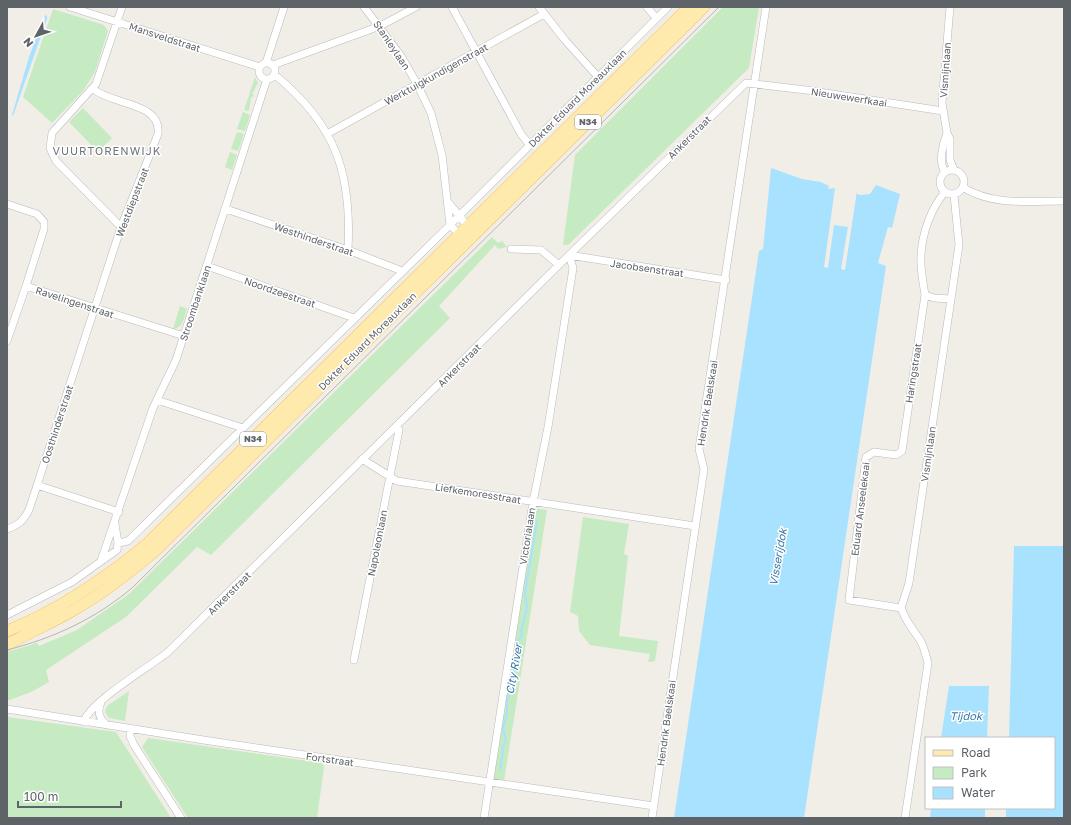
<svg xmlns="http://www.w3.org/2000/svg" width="1071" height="825" viewBox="0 0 1071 825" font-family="'Golos Text',sans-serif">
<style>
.green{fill:#c6eac2}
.water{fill:#a9e2ff}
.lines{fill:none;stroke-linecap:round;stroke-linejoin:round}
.stream{stroke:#a9e2ff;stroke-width:2}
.street-casing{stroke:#b7babe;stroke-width:8}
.primary-casing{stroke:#fcbc55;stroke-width:12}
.street{stroke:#fff;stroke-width:7}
.primary{stroke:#ffeaae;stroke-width:11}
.tram{stroke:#b5b6b7;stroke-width:1}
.labels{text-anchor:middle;stroke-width:3;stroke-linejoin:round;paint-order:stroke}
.shield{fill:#fff;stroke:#8e9295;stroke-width:1}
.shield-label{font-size:9px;font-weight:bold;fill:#5e6368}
.street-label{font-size:10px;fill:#5e6368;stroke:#fff}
.neighbourhood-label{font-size:11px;letter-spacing:1px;fill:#6f767a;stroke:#fff}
.water-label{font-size:11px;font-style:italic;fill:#3779a7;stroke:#fff}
</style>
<rect width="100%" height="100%" fill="#f1eee7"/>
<path class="green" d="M 723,7 L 759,7 L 749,68 L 568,245 L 563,245 L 575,155 Z
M 53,9 L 104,25 L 108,31 L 95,72 L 83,91 L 52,123 L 23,97 Z
M 255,77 L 258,83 L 252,94 L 254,95 L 251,98 L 249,111 L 244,110 Z
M 83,108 L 112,138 L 98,152 L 69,122 Z
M 243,112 L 250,115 L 245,131 L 237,129 Z
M 237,132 L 244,134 L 238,151 L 231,149 Z
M 230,152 L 237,155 L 232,170 L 225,167 Z
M 492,237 L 498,243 L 502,241 L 507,247 L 498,249 L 495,245 L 439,306 L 450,318 L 211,555 L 197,547 L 126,617 L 46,670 L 49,682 L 31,692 L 7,701 L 7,652 L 37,643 L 39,646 L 77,630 L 129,594 Z
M 180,306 L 187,309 C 184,317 184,328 173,329 Z
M 534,508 L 547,510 L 504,781 L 492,779 Z
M 583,517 L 629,524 L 624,554 L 628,556 L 619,636 L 658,641 L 655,661 L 648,662 L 650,654 L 590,645 L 579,631 L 578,616 L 570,612 Z
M 129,691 L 125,721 L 109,718 L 105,712 L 107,706 Z
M 7,717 L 116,732 L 171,818 L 7,818 Z
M 148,738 L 322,763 L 324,767 L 317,818 L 188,818 L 142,747 Z"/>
<path class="water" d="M 45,15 L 47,16 L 47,19 L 13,116 L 12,115 L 29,57 Z
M 771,168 L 802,179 L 821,182 L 829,186 L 828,189 L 835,188 L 824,267 L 828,268 L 834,225 L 848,227 L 841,269 L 845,270 L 857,191 L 857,194 L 861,195 L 870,194 L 876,185 L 900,194 L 892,228 L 888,227 L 878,263 L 886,266 L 804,818 L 674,818 L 759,251 L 763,249 Z
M 1014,546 L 1064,546 L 1064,818 L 1006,818 L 1006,808 L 1054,808 L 1054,738 L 1009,738 Z
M 949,686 L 989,686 L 987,738 L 941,738 Z
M 931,808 L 985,808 L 985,818 L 930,818 Z"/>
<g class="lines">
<path class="stream" d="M 501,769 C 499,761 505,754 502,748 L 506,741 L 503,728 L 507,713 L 507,700 L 512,688 L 516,658 L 519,650 L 518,641 L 522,635 L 521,631 L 527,607 L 525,593 L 537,521"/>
<g class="street-casing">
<path id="street" d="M 70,7 L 260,67
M 364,7 L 401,56 L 417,84 L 431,113 L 442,155 L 450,225 L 462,237
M 452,7 L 521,134 L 529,144
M 539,7 L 565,40 L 598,77
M 647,7 L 656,18
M 950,7 L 942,103 L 947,133 L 950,139 L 950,160 L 954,170
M259 71a8 8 0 1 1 16 0a8 8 0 1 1-16 0Z
M 266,63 L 284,7
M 273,65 L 380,26 L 416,7
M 275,75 C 336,125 352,173 348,250
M 327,134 L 544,14
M940 182a12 12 0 1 1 24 0a12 12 0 1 1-24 0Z
M 945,172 C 938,162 943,143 947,133
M 964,188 C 994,206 1030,201 1064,201
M 945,192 C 931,208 922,234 921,255 C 920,268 923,282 925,295 L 934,298 L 950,299
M 448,202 L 470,229
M 7,204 L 37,214 L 44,222 L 44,229 L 26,286 L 184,336
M 226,209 L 348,250 L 402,271
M 121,227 L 56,161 L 50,148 L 52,133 L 96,84 L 122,7
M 511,249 L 541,250 L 559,265
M 569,255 L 726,280
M 207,266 L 354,318
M 7,341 L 26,286
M 157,400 L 243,428
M 362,459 L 397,481 L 695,526
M 37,485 L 119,512
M 7,529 C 19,525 23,521 29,510 L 121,227 L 158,134 C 162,102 112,105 93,89
M 118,543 L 128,541 L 450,225 L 668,7
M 101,561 L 153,408 L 176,360 L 267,79
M 901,608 L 909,583 L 959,245 L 954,195
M 901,608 L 849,600 L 866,457 L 874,452 L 896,455 L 902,451 L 925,295
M 901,608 C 907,624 911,626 920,640 C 924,646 926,656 928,663 L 905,818
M 7,615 L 72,582 L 117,550 L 118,543 L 115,524
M 354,660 L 399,430 L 396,427
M 102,700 C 97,710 98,718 107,725
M 7,709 L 210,741 L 654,806
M 84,722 C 88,703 151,666 168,652 L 569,255 L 746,83 L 806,90 L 943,111
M 130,729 L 130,736 L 134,745 L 181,818
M 484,818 L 533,502 L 548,427 L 573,268 L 569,255
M 652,818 L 704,469 L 699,449 L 766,7"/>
</g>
<g class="primary-casing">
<path id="primary" d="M 7,631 C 59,610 105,579 148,543 L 689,7
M 7,645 C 28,633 51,623 72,611 C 102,594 129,573 156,550 L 704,7"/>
</g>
<use href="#street" class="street"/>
<use href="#primary" class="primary"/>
<path class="tram" d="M 7,650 C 54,638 95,619 132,588 L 719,7"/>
</g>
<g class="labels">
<g class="shield">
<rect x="575" y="115" width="26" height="14" rx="3"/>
<rect x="240" y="432" width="26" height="14" rx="3"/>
</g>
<g class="shield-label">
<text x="588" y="125">N34</text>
<text x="253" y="442">N34</text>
</g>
<g class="street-label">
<text transform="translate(165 37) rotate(18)" y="4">Mansveldstraat</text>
<text transform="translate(392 45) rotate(56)" y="4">Stanleylaan</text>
<text transform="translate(945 70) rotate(-86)" y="4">Vismijnlaan</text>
<text transform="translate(436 74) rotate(-29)" y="4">Werktuigkundigenstraat</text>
<text transform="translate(849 97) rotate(9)" y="4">Nieuwewerfkaai</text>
<text transform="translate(577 98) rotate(-45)" y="4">Dokter Eduard Moreauxlaan</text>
<text transform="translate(689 137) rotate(-45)" y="4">Ankerstraat</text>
<text transform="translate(132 202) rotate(-69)" y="4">Westdiepstraat</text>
<text transform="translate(314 239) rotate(19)" y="4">Westhinderstraat</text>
<text transform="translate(647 268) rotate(8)" y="4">Jacobsenstraat</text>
<text transform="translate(280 292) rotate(19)" y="4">Noordzeestraat</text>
<text transform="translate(75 302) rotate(18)" y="4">Ravelingenstraat</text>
<text transform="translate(195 303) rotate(-72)" y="4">Stroombanklaan</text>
<text transform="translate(367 341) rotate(-45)" y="4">Dokter Eduard Moreauxlaan</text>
<text transform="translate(459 365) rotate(-45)" y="4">Ankerstraat</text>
<text transform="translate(913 373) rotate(-81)" y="4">Haringstraat</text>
<text transform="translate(707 403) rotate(-81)" y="4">Hendrik Baelskaai</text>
<text transform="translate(57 424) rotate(-72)" y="4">Oosthinderstraat</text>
<text transform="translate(928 454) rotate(-82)" y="4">Vismijnlaan</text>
<text transform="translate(478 493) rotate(9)" y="4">Liefkemoresstraat</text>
<text transform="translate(860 509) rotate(-83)" y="4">Eduard Anseelekaai</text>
<text transform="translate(527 536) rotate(-81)" y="4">Victorialaan</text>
<text transform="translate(377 543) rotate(-79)" y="4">Napoleonlaan</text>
<text transform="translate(229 593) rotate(-45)" y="4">Ankerstraat</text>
<text transform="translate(666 723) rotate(-82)" y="4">Hendrik Baelskaai</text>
<text transform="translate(330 759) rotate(8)" y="4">Fortstraat</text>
</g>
<g class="neighbourhood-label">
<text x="107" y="155">VUURTORENWIJK</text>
</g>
<g class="water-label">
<text transform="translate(778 557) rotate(-80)" y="4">Visserijdok</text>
<text transform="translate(514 669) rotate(-80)" y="4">City River</text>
<text x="966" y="720">Tijdok</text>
</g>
</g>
<rect width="1071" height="825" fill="none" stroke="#5e6368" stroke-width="16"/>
<rect x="925" y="737" width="130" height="72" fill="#ffffff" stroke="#bfc1c3"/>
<rect x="933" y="750" width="20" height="6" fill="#ffeaae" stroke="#bfc1c3"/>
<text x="961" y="757" font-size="12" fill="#5e6368">Road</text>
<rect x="933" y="767" width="20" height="12" fill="#c6eac2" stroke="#bfc1c3"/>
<text x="961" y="777" font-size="12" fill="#5e6368">Park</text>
<rect x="933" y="787" width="20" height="12" fill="#a9e2ff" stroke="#bfc1c3"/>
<text x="961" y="797" font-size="12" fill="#5e6368">Water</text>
<g transform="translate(36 36) rotate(230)" stroke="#ffffff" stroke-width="3" paint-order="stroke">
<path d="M0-3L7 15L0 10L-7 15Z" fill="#5e6368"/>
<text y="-6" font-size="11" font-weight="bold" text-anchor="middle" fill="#5e6368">N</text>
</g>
<path d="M18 801v6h103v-6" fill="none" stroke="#5e6368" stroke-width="2"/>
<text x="24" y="801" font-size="12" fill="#5e6368" stroke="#ffffff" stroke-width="3" paint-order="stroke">100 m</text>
</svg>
